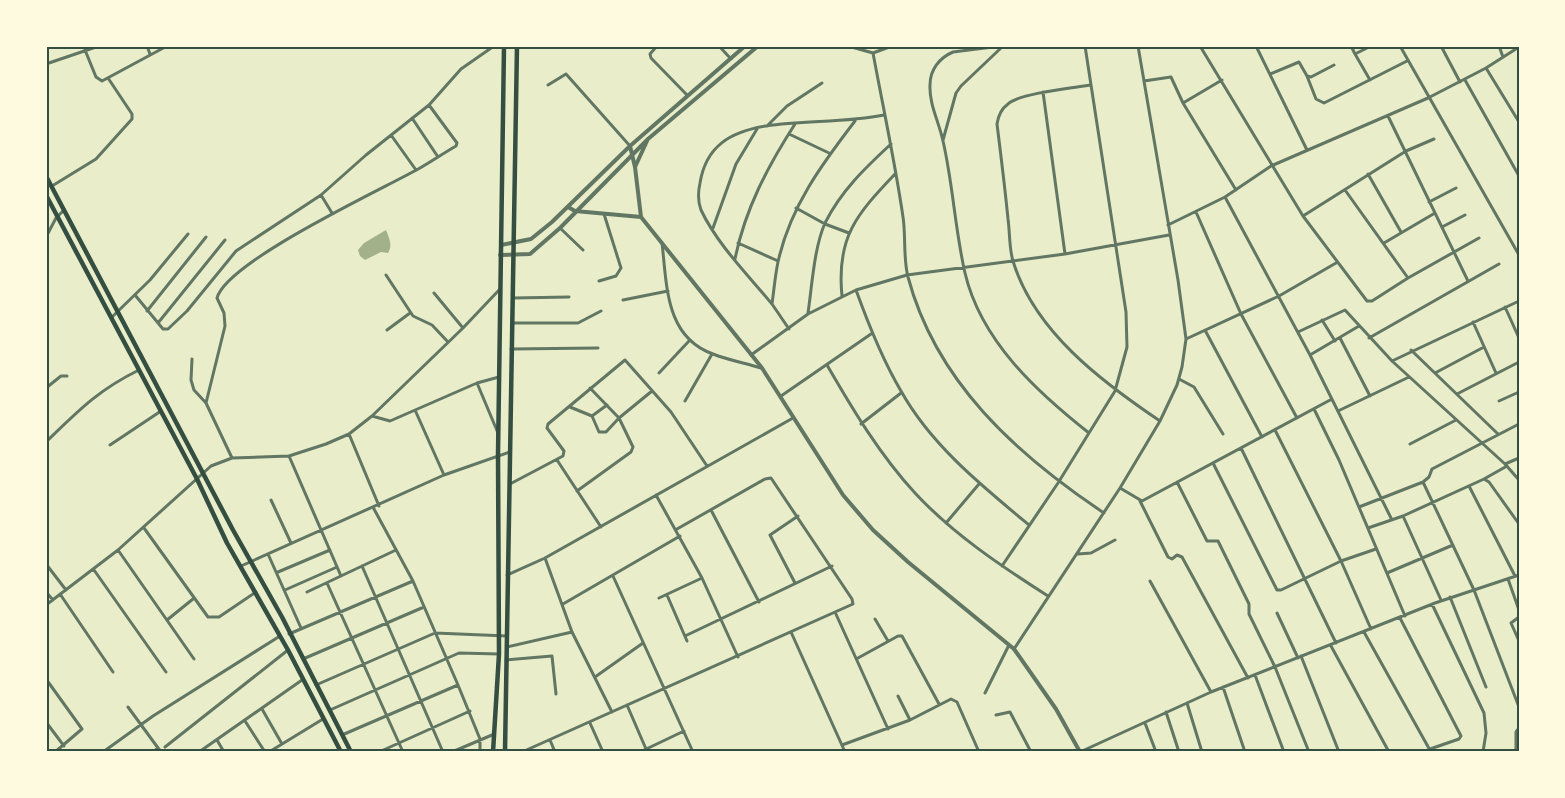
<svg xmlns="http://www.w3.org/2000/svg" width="1565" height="798" viewBox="0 0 1565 798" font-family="'IBM Plex Sans',sans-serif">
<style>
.water{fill:#a3b18a}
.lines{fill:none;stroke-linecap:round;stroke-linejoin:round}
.minor{stroke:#617663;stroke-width:3}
.tertiary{stroke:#617663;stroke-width:4}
.secondary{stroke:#344e41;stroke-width:4.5}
.neatline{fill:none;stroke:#344e41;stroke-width:2}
</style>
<rect width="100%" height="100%" fill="#e9edc9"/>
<path class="water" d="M 386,230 C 389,238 393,245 388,253 L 381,252 L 365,260 L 360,256 L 358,250 L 364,243 Z"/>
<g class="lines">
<path class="minor" d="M 147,46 L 150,54
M 657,46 L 650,54 L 651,58 L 687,95
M 719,46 L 731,59
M 848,46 L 873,53
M 1001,46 L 953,52 C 939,58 930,70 930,85 C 929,104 939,122 943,141 C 953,184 955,230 965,273 C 981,341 1037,392 1089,433
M 1200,46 L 1303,216 L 1367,301 L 1372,301 L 1408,278 L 1479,238
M 1256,46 L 1307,150
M 1351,46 L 1355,54
M 1400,46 L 1519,255
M 1441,46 L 1460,82
M 1499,46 L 1503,57
M 85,50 L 96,77 L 102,81 L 167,46
M 873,53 C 883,107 895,162 903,217 C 906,236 903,258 908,277 C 936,382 1016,454 1104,513
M 873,53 L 892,46
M 46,64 L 99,46
M 1486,68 L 1519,122
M 1270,74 L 1299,62 L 1307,76 L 1311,77 L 1334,65
M 1307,76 L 1316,99 L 1324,103 L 1407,61
M 1370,80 L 1355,54 L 1371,46
M 1465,80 L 1519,176
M 1144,81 L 1171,77 L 1183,103 L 1236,190
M 548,85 L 566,74 L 630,146
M 1091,85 C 1073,88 1020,93 1008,104 C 1001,109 998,117 997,124 C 1001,156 1005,188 1008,219 C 1010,233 1009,248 1013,261 C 1034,331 1102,382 1160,421
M 1043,92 L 1065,254
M 1183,103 L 1222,80
M 1388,116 L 1468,281
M 412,118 L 438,157
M 767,126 L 787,106 L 822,83
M 789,134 L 829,153
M 391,135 L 416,170
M 943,140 L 956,93 L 961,86 L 1002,47
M 1368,174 L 1401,232
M 52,186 L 96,159 L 132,119 L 132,114 L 108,78
M 1345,190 L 1408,278
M 321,195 L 332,213
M 1225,197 L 1310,355 L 1392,520
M 1429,202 L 1456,188
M 796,208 L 825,224 L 849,233
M 1196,212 L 1241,314 L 1297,418
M 1303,216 L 1406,151 L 1434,139
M 1168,225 L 1225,197 L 1271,166 L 1428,98 L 1486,68 L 1519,47
M 1442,227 L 1465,215
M 560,228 L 583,250
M 713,228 L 736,164 L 757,129
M 46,237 L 56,218 L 64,210
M 662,243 C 667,285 665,337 713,354 C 728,360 745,363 761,368
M 738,243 L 778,261
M 1384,243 L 1435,213
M 735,259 C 745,209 768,166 795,124
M 386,275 L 413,316 L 432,325 L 448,342
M 599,281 L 616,276 L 621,268 L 604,214
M 856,290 C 869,326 882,359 901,391 C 931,445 982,486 1029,525
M 434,293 L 463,328
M 135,295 L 163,329 L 168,329 L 187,311 L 236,251 L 321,195 L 366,155 L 429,105 L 461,69 L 494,46
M 842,296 C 836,237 857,214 895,174
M 513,298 L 569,297
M 623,300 L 668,291
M 772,304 C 748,275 717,244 701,210 C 698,202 698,192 700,183 C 706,146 730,132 766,126 C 805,120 845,123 884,115
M 1505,307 L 1519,338
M 147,311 L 206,237
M 808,313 C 812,286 814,248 825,223 C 841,191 865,168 891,144
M 112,317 L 150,280 L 188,234
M 1322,320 L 1335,341
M 1473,322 L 1496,373
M 158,323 L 225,240
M 512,323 L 578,323 L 601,311
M 789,329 L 772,304 C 774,290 775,276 778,262 C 790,207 822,164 855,121
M 387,330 L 410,313
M 1206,332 L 1262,437
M 1298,332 L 1345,310 L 1392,361 L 1505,464 L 1519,480
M 1340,338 L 1370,396
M 1369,338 L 1499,264
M 1186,339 L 1279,296 L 1336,263
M 511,349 L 598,348
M 1411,350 L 1498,434
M 751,355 L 808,314 L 856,290 L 907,275 L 1065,254 L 1169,235
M 1310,355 L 1359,326
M 192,359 L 191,380 L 194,390 L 206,403 L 232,458
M 1392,361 L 1519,301
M 827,365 C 853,410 880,455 915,493 C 953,534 1001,566 1048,596
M 659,373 L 689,341
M 1435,373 L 1484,347
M 1179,379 L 1194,387 L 1223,434
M 477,383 L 498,433
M 46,388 L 61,376 L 67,376
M 1457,394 L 1519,362
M 781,396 L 871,334
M 685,401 L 712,354
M 1499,401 L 1519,392
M 206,403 L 225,326 L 224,313 L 217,298 C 227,261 383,189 420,168 C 432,161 444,153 456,146 L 457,143 L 429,105
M 570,407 L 592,416 L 607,405
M 1314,409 L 1339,460 L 1405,616
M 415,410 L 444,475
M 1338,411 L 1409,377
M 372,416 L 390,421 L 477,383 L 499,377
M 592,416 L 599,432 L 606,432 L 619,418 L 652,391
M 861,424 L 901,393
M 1275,430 L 1341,561 L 1371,629
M 349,434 L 379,506
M 46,442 C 78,411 98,390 139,370
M 1410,444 L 1456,420
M 110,445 L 161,411
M 1241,448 L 1336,643
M 289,456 L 341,576
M 557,460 L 601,527
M 1213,463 L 1277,590 L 1281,590 L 1341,561 L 1376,549
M 1505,464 L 1519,458
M 1484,479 L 1507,466
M 1177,482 L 1207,541 L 1218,541 L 1249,604 L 1249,614 L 1275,667 L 1309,752
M 1423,482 L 1474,590 L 1519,707
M 510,484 L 563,456 L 564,451 L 547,428 L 548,424 L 625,360 L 671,412 L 707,466
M 1469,486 L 1515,576
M 1120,488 L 1142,501 L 1332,399
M 577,491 L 631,452 L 633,447 L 619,418 L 590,388
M 656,495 L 702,578 L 738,657
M 271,500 L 291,543
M 1140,501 L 1168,557 L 1172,559 L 1177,555 L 1182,557 L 1248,678
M 1359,507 L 1423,482 L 1429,477 L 1432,469 L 1519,424
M 374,509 L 413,581 L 458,685 L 480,739 L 480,752
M 711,510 L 759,602
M 1403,516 L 1441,600
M 946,523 L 979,484
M 144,528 L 208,617 L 219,617 L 256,592
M 1368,528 L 1403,516 L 1484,479 L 1489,482 L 1519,524
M 118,550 L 194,659
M 268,554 L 301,628
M 1078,554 L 1091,553 L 1115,540
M 545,558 L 572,632 L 612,712
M 46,564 L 66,590
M 241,566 L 444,475 L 510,452
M 362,566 L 443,752
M 1002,566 L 1058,483 L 1115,391 L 1127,347 L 1126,312 L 1085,46
M 94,570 L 166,672
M 278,572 L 330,550
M 1387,573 L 1453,545
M 507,575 L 545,558 L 793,418
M 613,576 L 693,752
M 1508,579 L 1519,610
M 1150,581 L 1211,692
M 327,583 L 403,752
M 795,583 L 770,535 L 798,516
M 285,590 L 337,567
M 46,592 L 53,600
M 307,592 L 396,550
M 60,594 L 113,672
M 667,595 L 687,641
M 1450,597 L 1486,687
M 659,598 L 702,578
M 563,604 L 680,536
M 1432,604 L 1484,713 L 1486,733 L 1483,752
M 46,605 L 118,550 L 211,466 L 232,458 L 289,456 L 326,444 L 349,434 L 372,416 L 463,328 L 500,289
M 835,612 L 888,729
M 1277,613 L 1298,658
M 1519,617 L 1511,623 L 1519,641
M 1400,618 L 1461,736 L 1459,739 L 1430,749
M 875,619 L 888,641
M 167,620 L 193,599
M 791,632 L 845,752
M 1364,632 L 1431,752
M 289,634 L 413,581
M 685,636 L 832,566
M 1331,646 L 1389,752
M 507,647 L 572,632
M 1014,649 L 1120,488 L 1160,421 L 1177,385 L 1182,367 L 1186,339 L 1178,280 L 1138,46
M 1301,656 L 1339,752
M 858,658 L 898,636 L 902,636 L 939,704
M 303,659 L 424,607
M 506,660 L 552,656 L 556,694
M 1255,675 L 1284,752
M 595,677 L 643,643
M 46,679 L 82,729 L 55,752
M 316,685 L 435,633 L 507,636
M 1223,687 L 1245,752
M 985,693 L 1009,645
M 898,696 L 910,720
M 1187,703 L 1202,752
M 627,705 L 646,749
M 128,707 L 161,752
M 262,709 L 282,744
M 330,710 L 459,653 L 499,654
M 1166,712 L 1179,752
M 996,715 L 1010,712 L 1031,752
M 245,721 L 265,752
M 46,722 L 64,746
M 590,723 L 603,752
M 1145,723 L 1156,752
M 342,735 L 458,685
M 217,740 L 224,752
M 550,740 L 555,752
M 842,745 L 910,720 L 951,699 L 957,702 L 979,752
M 165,747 L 288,650
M 103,752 L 153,716 L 280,636
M 153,752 L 158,748
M 199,752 L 302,680
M 269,752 L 323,719
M 379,752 L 470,711
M 452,752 L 492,735
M 522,752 L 853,604 L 852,599 L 771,478 L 765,479 L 677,529
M 640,752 L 684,731
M 1080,752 L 1211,692 L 1435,603 L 1519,575
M 1516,752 L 1516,732 L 1519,728"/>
<path class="tertiary" d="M 630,146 L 635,167 L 641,217 L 762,368 L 843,495 L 873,530 L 908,562 L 1014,649 L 1056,709 L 1080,752
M 635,167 L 647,141
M 568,207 L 575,211 L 641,217
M 501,245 L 531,239 L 552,222 L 630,146 L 745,46
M 500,255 L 530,254 L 560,228 L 648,139 L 758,46"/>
<path class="secondary" d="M 46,176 L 233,530 L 282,617 L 351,752
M 46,195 L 197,479 L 227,543 L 288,650 L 341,752
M 493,752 L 499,654 L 498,454 L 504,46
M 505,752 L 517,46"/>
</g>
<rect width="1565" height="798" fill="none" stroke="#fefae0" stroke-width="95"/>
<rect x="48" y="48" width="1470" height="702" class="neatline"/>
</svg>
